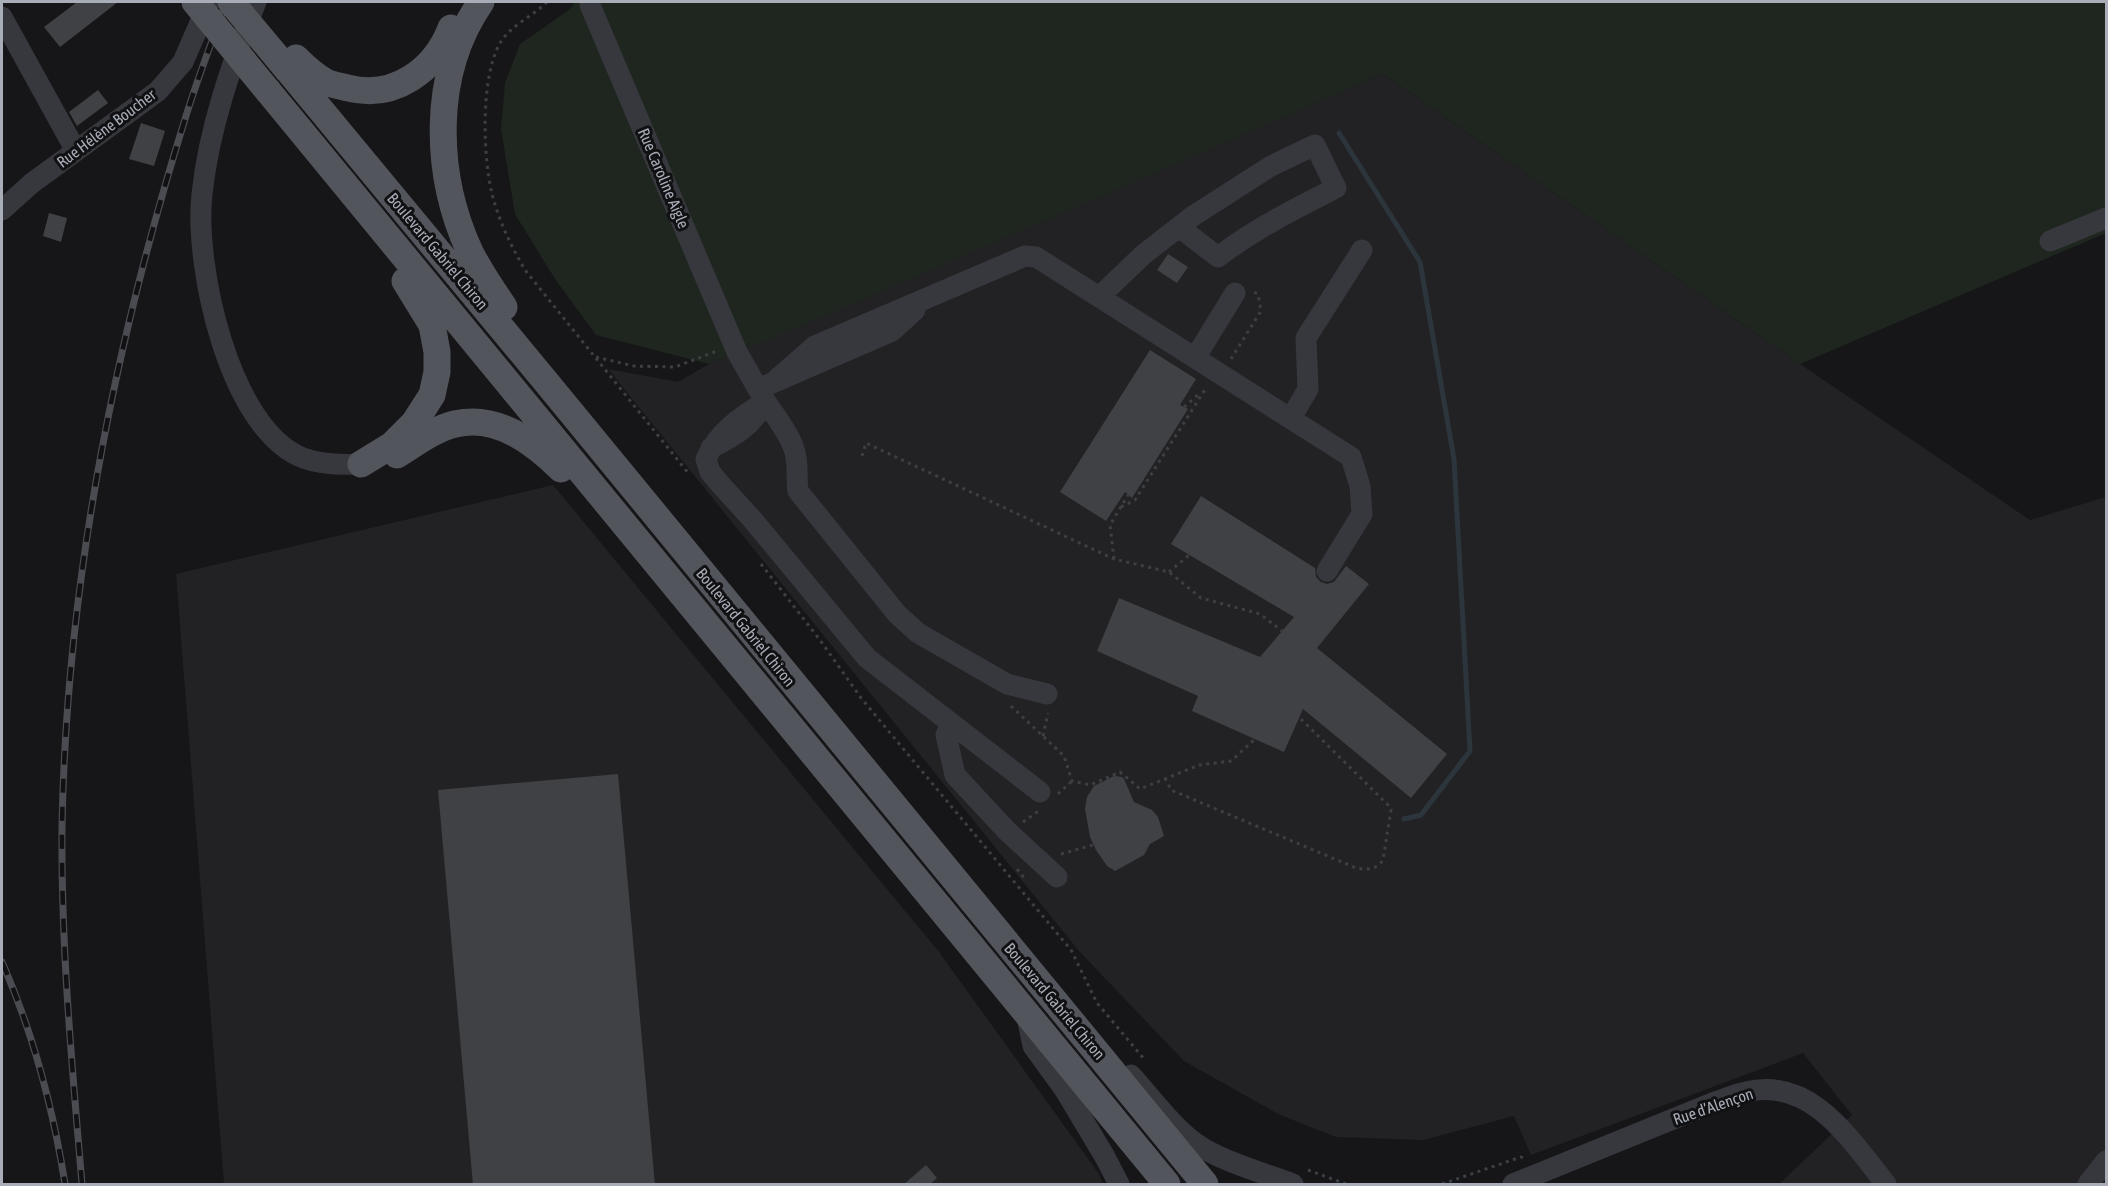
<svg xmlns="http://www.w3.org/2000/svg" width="2108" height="1186" viewBox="0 0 2108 1186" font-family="'Asap Condensed',sans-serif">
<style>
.built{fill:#222225}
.green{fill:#1e261f}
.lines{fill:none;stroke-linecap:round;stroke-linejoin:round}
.stream{stroke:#2c353c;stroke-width:5}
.building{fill:#404145}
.path{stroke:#3d3f44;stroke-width:3;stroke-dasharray:3 4.5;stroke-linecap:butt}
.minor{stroke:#37383d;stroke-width:21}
.major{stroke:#53555c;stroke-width:27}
.rail-casing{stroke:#4a4c52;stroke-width:7}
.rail{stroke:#111113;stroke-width:4.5;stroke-dasharray:14;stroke-linecap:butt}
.major-bridge{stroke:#53555c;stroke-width:27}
.labels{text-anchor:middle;stroke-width:6;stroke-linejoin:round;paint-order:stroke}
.street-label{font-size:16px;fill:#a8adb8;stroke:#111113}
</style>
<rect width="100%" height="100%" fill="#161618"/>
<path class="built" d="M 1383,74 L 1800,364 L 2030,520 L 2106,497 L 2106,1184 L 1779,1184 L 1852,1115 L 1803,1053 L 1531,1155 L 1514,1116 L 1423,1140 L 1336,1137 L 1278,1114 L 1184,1061 L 1079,951 L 608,369 L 678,382 L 709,364 Z
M 553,485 L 939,952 L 1099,1174 L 1103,1184 L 224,1184 L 176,574 Z"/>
<path class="green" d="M 575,2 L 2106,2 L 2106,233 L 1800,364 L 1383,74 L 848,306 L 709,364 L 596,335 L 555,279 L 515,214 L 501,129 L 505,83 L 520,44 L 569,10 Z"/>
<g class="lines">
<path class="stream" d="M 1339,133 L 1420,262 L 1454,459 L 1470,751 L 1421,815 L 1404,819"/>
</g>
<path class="building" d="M 77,2 L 118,2 L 60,47 L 44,27 Z
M 98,90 L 108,103 L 77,126 L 69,112 Z
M 141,123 L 165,131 L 154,166 L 129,159 Z
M 49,213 L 67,218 L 61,242 L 43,236 Z
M 1168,254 L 1188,267 L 1177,283 L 1157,270 Z
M 1150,350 L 1196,379 L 1180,405 L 1188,409 L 1132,498 L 1125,492 L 1106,521 L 1060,492 Z
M 1201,496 L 1315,568 L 1316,577 L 1321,582 L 1327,584 L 1334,582 L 1346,566 L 1369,584 L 1317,648 L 1447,754 L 1411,798 L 1303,709 L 1284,752 L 1192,711 L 1198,696 L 1097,651 L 1119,598 L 1260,657 L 1294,617 L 1171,544 Z
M 618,774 L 655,1185 L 473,1185 L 438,790 Z
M 1114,776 L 1122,777 L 1124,779 L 1134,802 L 1152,810 L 1158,817 L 1164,836 L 1150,844 L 1144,855 L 1115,871 L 1107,866 L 1096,850 L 1090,837 L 1085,809 L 1087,797 L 1094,786 Z
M 926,1165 L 937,1178 L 929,1185 L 903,1185 Z"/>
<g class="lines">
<path class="path" d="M 547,2 C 531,18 506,27 497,49 C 481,85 483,156 492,194 C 499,221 511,246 525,270 L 689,474
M 596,357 L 634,366 L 675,367 L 717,351
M 1231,359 L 1261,311 L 1258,294 L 1254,292
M 1184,407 L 1199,394
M 862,456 L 866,443 L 1114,559 L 1169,572 L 1201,598 L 1260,614 L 1282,631
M 1121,507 L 1135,500 L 1206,388
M 1114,559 L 1110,525 L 1128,495
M 761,564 L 820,640 L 861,698 L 1071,950 L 1097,1003 L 1145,1060
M 1169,572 L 1189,555
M 1011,706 L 1064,756 L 1072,781 L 1090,785 L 1120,772 L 1140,789 L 1199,765 L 1231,761 L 1255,739
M 1043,736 L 1048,713
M 1165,778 L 1171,790 L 1356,868 C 1367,870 1376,870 1383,860 L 1391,810 L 1388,805 L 1301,719
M 1058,794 L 1072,781
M 1023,822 L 1040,810
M 1061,854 L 1093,845
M 1017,869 L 1025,879
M 1308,1170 L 1346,1184
M 1442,1184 L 1521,1157 L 1525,1159"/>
<path class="minor" d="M 256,2 C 232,63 209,128 202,194 C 194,265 229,429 303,458 C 322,465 342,465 361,464
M 590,5 L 737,352 L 758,389 L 892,331 L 915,310
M 2,17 L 76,151
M 2,210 L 32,183 L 158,91 L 183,62 L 209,2
M 2050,241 L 2106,218
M 1099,297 L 1144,254 L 1193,216 L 1271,166 L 1315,145 L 1336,188 C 1295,209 1254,229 1218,257 L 1179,227
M 1195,358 L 1235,293
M 777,379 L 815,346 L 1025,256 L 1036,257 L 1351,457 L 1360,486 L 1362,514 L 1327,571
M 759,391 C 769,408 789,432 794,449 C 799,463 796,477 798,491 L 897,614 L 918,633 L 1007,684 L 1047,694
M 1291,418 L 1308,389 L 1306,338 L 1362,250
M 711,448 C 735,436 752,426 765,402 C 741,416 717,433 706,459 L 710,472 L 720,484 L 752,519 L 867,658 L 1040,792
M 951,723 L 946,735 L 955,775 L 1007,831 L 1057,877
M 1026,1012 L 1033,1046 L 1065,1090 L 1105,1157 L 1119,1184
M 1131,1075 C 1151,1097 1171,1125 1195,1143 C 1220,1161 1264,1173 1293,1184
M 1513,1184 L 1715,1102 C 1725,1099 1735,1094 1746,1092 C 1812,1076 1851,1141 1886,1184
M 2088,1184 L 2106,1161"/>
<path class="major" d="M 481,2 C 431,74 434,174 470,252 C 480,272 492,289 504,307
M 296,58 C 305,67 315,76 326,82 C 332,85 341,86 348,88 C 394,100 435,70 451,28
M 287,69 L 547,383 L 1205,1184
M 268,91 L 1167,1184
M 397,455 C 415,444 434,429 455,424 C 497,414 533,442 561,469
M 361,464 L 392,445 L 414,423 L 432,395 L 437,372 L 437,352 L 432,325 L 405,281"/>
<g class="rail-casing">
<path id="rail" d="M 2,962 C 33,1033 53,1108 65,1184
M 82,1184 C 72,1066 61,947 62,828 C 66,586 114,346 186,116 C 198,77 213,39 226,2"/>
</g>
<use href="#rail" class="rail"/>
<path class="major-bridge" d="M 195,2 L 268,91
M 231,2 L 287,69"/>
</g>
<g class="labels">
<g class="street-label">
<text transform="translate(106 128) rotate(-37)" y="6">Rue Hélène Boucher</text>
<text transform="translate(664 178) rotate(67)" y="6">Rue Caroline Aigle</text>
<text transform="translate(438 251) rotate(50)" y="6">Boulevard Gabriel Chiron</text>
<text transform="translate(746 627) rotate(51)" y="6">Boulevard Gabriel Chiron</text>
<text transform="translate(1055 1001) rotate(50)" y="6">Boulevard Gabriel Chiron</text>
<text transform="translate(1713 1106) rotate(-19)" y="6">Rue d’Alençon</text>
</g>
</g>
<rect width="2108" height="1186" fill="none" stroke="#a8adb8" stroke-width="6"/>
</svg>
